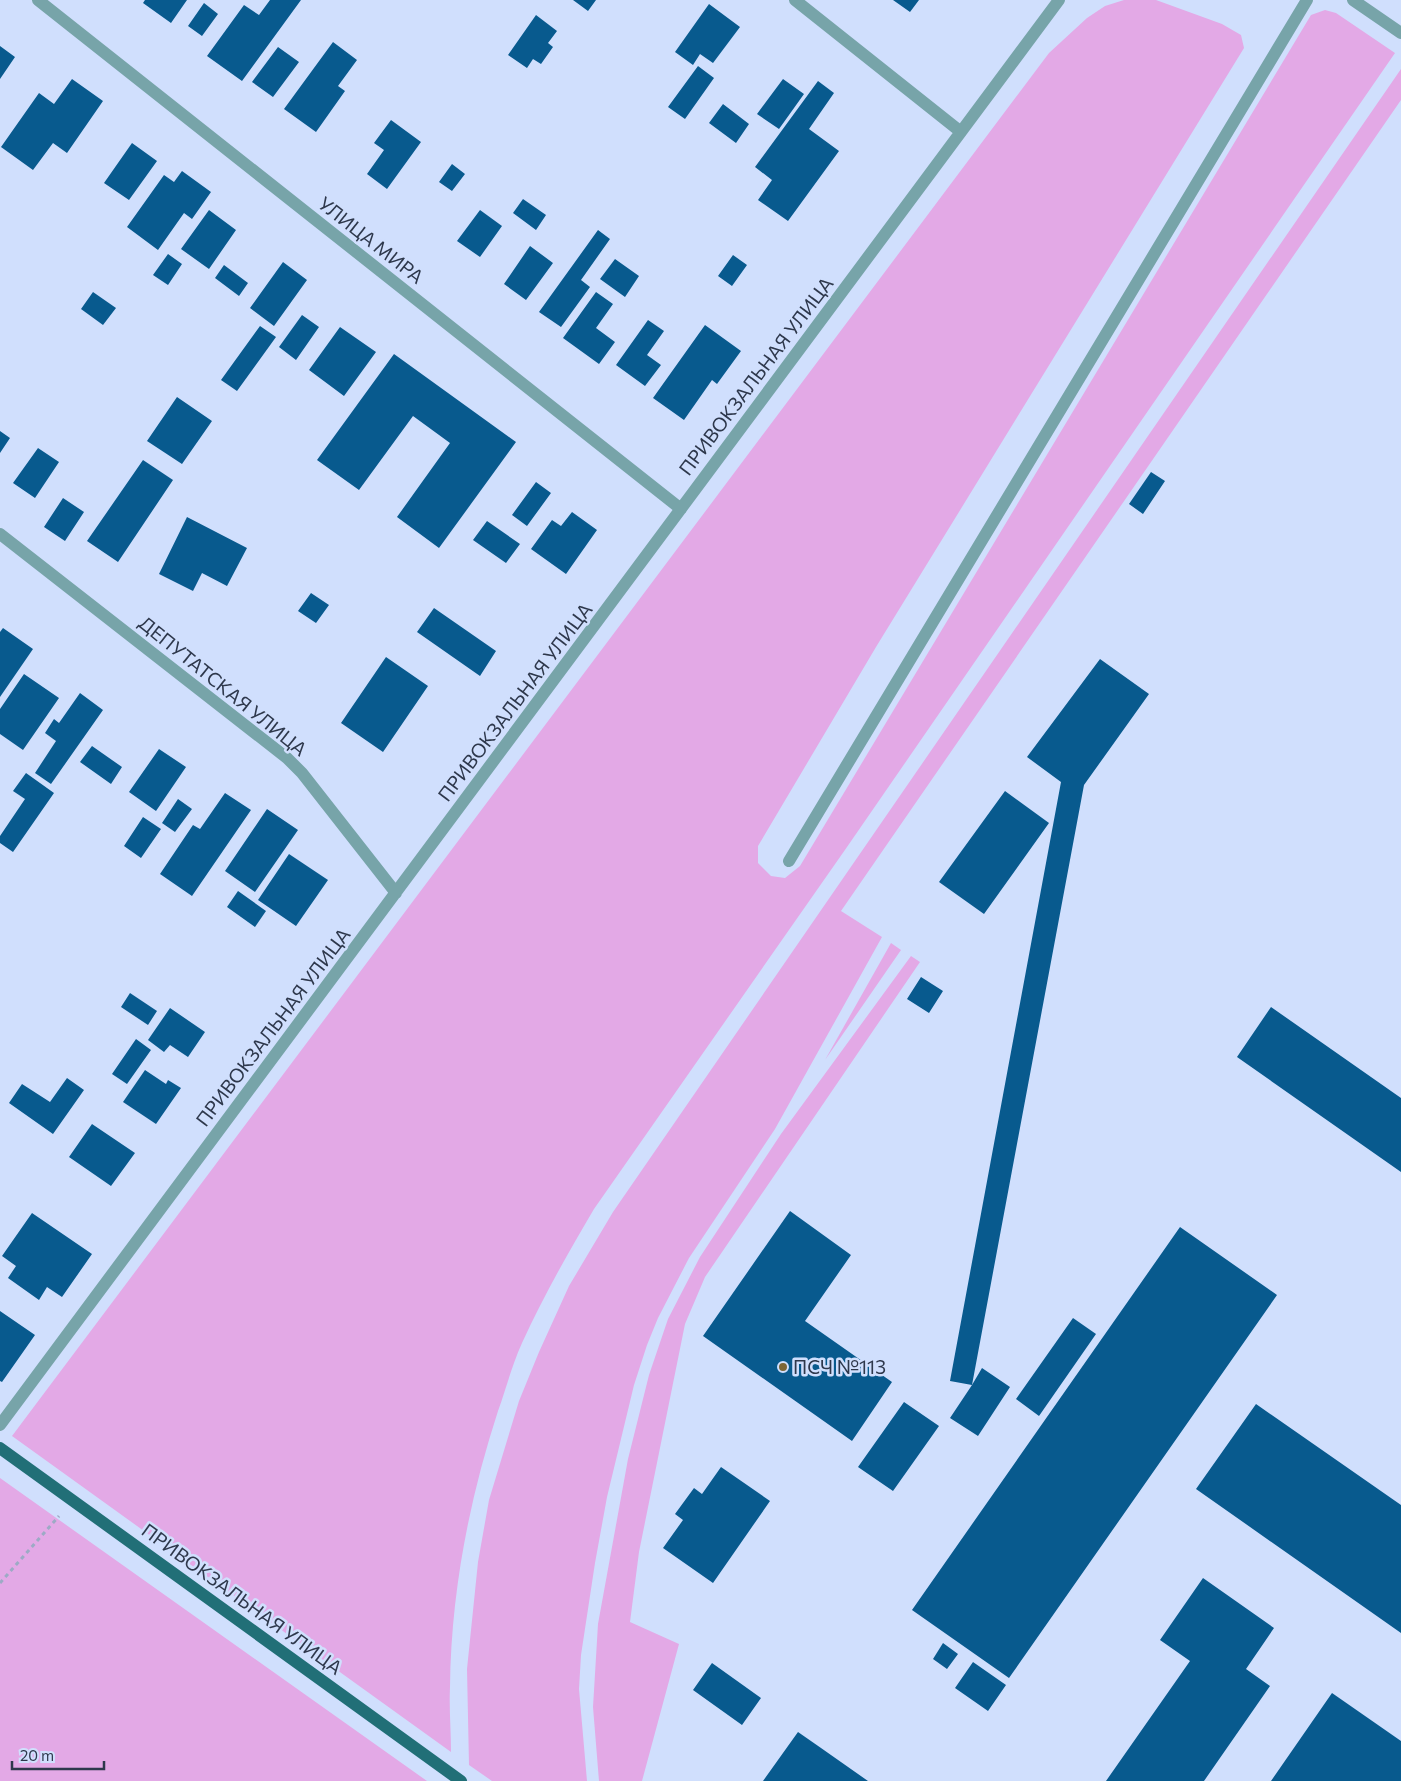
<svg xmlns="http://www.w3.org/2000/svg" width="1401" height="1781" viewBox="0 0 1401 1781" font-family="Commissioner,sans-serif">
<style>
.green{fill:#e3a9e6}
.building{fill:#085a8e}
.lines{fill:none;stroke-linecap:round;stroke-linejoin:round}
.path{stroke:#9daac5;stroke-width:3;stroke-dasharray:4 4;stroke-linecap:butt}
.minor{stroke:#77a4a9;stroke-width:12}
.major{stroke:#216f77;stroke-width:12}
.poi-dot{fill:#7c6636;stroke:#d0dffd;stroke-width:2}
.labels{text-anchor:middle;stroke-width:5;stroke-linejoin:round;paint-order:stroke}
.street-label{font-size:19px;fill:#2e384c;stroke:#d0dffd}
.poi-label{font-size:19px;fill:#2e384c;stroke:#d0dffd;text-anchor:start}
</style>
<rect width="100%" height="100%" fill="#d0dffd"/>
<path class="green" d="M 1124,0 L 1156,0 L 1222,24 L 1241,35 L 1244,48 L 876,647 L 758,846 L 758,863 L 771,876 L 785,878 L 800,866 L 1311,15 L 1325,10 L 1336,13 L 1395,53 L 847,847 L 594,1209 C 568,1253 543,1297 522,1343 C 512,1365 506,1389 498,1411 C 469,1500 451,1593 450,1687 C 449,1709 451,1730 451,1752 L 12,1436 L 1049,53 L 1087,18 L 1105,6 Z
M 1401,69 L 1401,100 L 841,911 L 882,937 L 775,1129 L 689,1258 L 658,1318 L 647,1345 L 634,1385 L 607,1497 L 595,1563 L 581,1655 L 579,1689 L 587,1781 L 492,1781 L 469,1765 L 467,1669 L 478,1562 L 489,1500 L 519,1401 L 539,1352 L 569,1286 L 613,1212 Z
M 891,943 L 901,950 L 825,1060 Z
M 911,956 L 920,962 L 705,1277 L 685,1324 L 639,1552 L 630,1622 L 679,1644 L 642,1781 L 599,1781 L 593,1707 L 598,1624 L 628,1459 L 649,1375 L 668,1319 L 700,1257 L 781,1134 Z
M 0,1478 L 427,1781 L 0,1781 Z"/>
<path class="building" d="M 145,0 L 187,0 L 171,23 L 143,3 Z
M 270,0 L 301,0 L 242,81 L 207,56 L 244,5 L 259,15 Z
M 573,0 L 596,0 L 588,11 Z
M 893,0 L 919,0 L 910,12 Z
M 204,3 L 218,14 L 202,36 L 188,26 Z
M 709,4 L 740,27 L 713,63 L 700,54 L 693,65 L 675,52 Z
M 536,15 L 557,31 L 548,43 L 553,47 L 541,64 L 533,59 L 527,68 L 508,55 Z
M 333,42 L 357,60 L 338,86 L 345,91 L 316,132 L 284,109 Z
M 0,46 L 15,57 L 0,79 Z
M 278,47 L 299,62 L 273,97 L 252,82 Z
M 698,66 L 714,78 L 685,119 L 668,107 Z
M 72,79 L 103,101 L 67,153 L 53,143 L 33,170 L 1,147 L 39,93 L 54,104 Z
M 783,79 L 804,94 L 779,129 L 757,114 Z
M 818,81 L 834,93 L 809,129 L 839,151 L 788,221 L 758,200 L 772,180 L 755,167 Z
M 723,104 L 749,124 L 736,143 L 709,123 Z
M 391,120 L 421,142 L 387,189 L 367,174 L 384,150 L 374,143 Z
M 132,143 L 157,161 L 129,200 L 104,183 Z
M 452,164 L 465,174 L 452,191 L 439,182 Z
M 182,171 L 211,192 L 192,219 L 184,213 L 158,250 L 127,227 L 164,175 L 174,182 Z
M 523,199 L 546,215 L 536,230 L 513,213 Z
M 209,210 L 236,230 L 209,269 L 181,249 Z
M 480,210 L 502,226 L 480,257 L 457,241 Z
M 598,230 L 610,239 L 581,280 L 590,287 L 561,327 L 539,312 Z
M 530,246 L 553,263 L 526,300 L 504,284 Z
M 168,254 L 182,264 L 168,285 L 153,275 Z
M 733,255 L 747,265 L 732,286 L 718,276 Z
M 615,259 L 639,276 L 625,297 L 600,279 Z
M 283,262 L 307,280 L 274,326 L 250,308 Z
M 224,265 L 248,283 L 239,296 L 215,278 Z
M 93,292 L 116,308 L 103,325 L 81,309 Z
M 596,292 L 613,304 L 596,328 L 615,342 L 599,364 L 563,338 Z
M 302,315 L 319,327 L 296,360 L 279,347 Z
M 648,320 L 664,331 L 647,355 L 661,365 L 645,386 L 616,365 Z
M 705,325 L 741,351 L 717,384 L 712,380 L 684,420 L 653,398 Z
M 260,326 L 276,337 L 237,391 L 221,380 Z
M 340,327 L 376,352 L 344,396 L 309,370 Z
M 394,354 L 516,442 L 439,548 L 397,517 L 450,443 L 413,416 L 359,490 L 317,460 Z
M 177,397 L 212,421 L 182,464 L 147,441 Z
M 0,431 L 10,438 L 0,453 Z
M 38,448 L 59,462 L 35,498 L 13,483 Z
M 143,460 L 173,480 L 118,562 L 87,541 Z
M 1151,472 L 1165,481 L 1143,514 L 1129,504 Z
M 536,482 L 551,493 L 527,526 L 512,515 Z
M 63,498 L 84,512 L 65,541 L 44,527 Z
M 572,512 L 597,530 L 566,574 L 531,549 L 552,520 L 561,526 Z
M 187,517 L 247,548 L 227,586 L 202,573 L 193,591 L 159,574 Z
M 487,521 L 520,544 L 506,563 L 473,540 Z
M 311,593 L 329,605 L 316,623 L 298,611 Z
M 434,608 L 496,651 L 480,676 L 417,632 Z
M 3,628 L 33,649 L 0,697 L 0,632 Z
M 386,657 L 428,686 L 383,752 L 341,723 Z
M 1100,659 L 1149,694 L 1084,785 L 972,1385 L 982,1368 L 1010,1387 L 978,1436 L 950,1418 L 972,1385 L 950,1381 L 1061,782 L 1027,757 Z
M 24,674 L 59,698 L 23,750 L 0,734 L 0,709 Z
M 80,693 L 103,710 L 51,784 L 35,773 L 56,741 L 45,733 L 54,719 L 59,723 Z
M 92,746 L 122,767 L 111,784 L 80,762 Z
M 159,749 L 186,767 L 156,811 L 129,792 Z
M 26,773 L 54,793 L 13,852 L 0,843 L 0,836 L 25,799 L 13,791 Z
M 1005,791 L 1049,823 L 984,914 L 939,882 Z
M 225,793 L 251,810 L 192,896 L 160,874 L 193,825 L 200,829 Z
M 178,799 L 192,809 L 175,832 L 162,823 Z
M 267,809 L 298,830 L 255,892 L 225,871 Z
M 143,817 L 161,829 L 141,858 L 124,846 Z
M 289,854 L 328,880 L 296,926 L 258,900 Z
M 238,891 L 266,911 L 255,927 L 227,907 Z
M 921,977 L 943,991 L 929,1013 L 907,999 Z
M 130,993 L 157,1011 L 148,1025 L 121,1007 Z
M 1271,1007 L 1401,1098 L 1401,1172 L 1237,1057 Z
M 170,1008 L 205,1032 L 188,1057 L 170,1045 L 164,1052 L 148,1040 Z
M 136,1039 L 151,1050 L 127,1084 L 112,1074 Z
M 145,1070 L 166,1084 L 168,1080 L 181,1088 L 156,1124 L 123,1102 Z
M 67,1078 L 84,1090 L 53,1134 L 9,1103 L 22,1084 L 50,1102 Z
M 92,1124 L 135,1153 L 111,1186 L 69,1157 Z
M 790,1211 L 851,1255 L 805,1321 L 892,1382 L 852,1441 L 703,1336 Z
M 32,1213 L 92,1254 L 62,1297 L 47,1287 L 39,1300 L 8,1278 L 16,1266 L 2,1256 Z
M 1180,1227 L 1277,1295 L 1009,1678 L 912,1610 Z
M 0,1311 L 35,1335 L 2,1382 L 0,1381 Z
M 1073,1318 L 1096,1334 L 1039,1416 L 1016,1399 Z
M 904,1402 L 939,1426 L 893,1491 L 858,1467 Z
M 1256,1404 L 1401,1505 L 1401,1633 L 1196,1489 Z
M 721,1467 L 770,1501 L 713,1583 L 663,1548 L 683,1520 L 675,1514 L 694,1488 L 702,1494 Z
M 1203,1578 L 1274,1628 L 1246,1669 L 1270,1686 L 1204,1781 L 1106,1781 L 1190,1661 L 1160,1640 Z
M 943,1643 L 958,1654 L 947,1669 L 933,1659 Z
M 973,1662 L 1006,1685 L 988,1711 L 955,1688 Z
M 712,1663 L 761,1698 L 742,1725 L 693,1690 Z
M 1332,1693 L 1401,1741 L 1401,1781 L 1271,1781 Z
M 798,1732 L 821,1748 L 868,1781 L 763,1781 Z"/>
<g class="lines">
<path class="path" d="M 0,1583 L 59,1516"/>
<path class="minor" d="M 38,0 L 681,509
M 795,0 L 961,132
M 1353,0 L 1401,33
M 0,534 L 287,758 L 302,773 L 396,893
M 789,861 L 1307,0
M 0,1425 L 1059,0"/>
<path class="major" d="M 0,1448 L 461,1781"/>
</g>
<circle class="poi-dot" cx="783" cy="1367" r="5"/>
<g class="labels">
<g class="street-label">
<text transform="translate(371 240) rotate(38)" y="7">УЛИЦА МИРА</text>
<text transform="translate(756 376) rotate(-53)" y="7">ПРИВОКЗАЛЬНАЯ УЛИЦА</text>
<text transform="translate(223 686) rotate(39)" y="7">ДЕПУТАТСКАЯ УЛИЦА</text>
<text transform="translate(515 702) rotate(-53)" y="7">ПРИВОКЗАЛЬНАЯ УЛИЦА</text>
<text transform="translate(273 1027) rotate(-53)" y="7">ПРИВОКЗАЛЬНАЯ УЛИЦА</text>
<text transform="translate(242 1599) rotate(36)" y="7">ПРИВОКЗАЛЬНАЯ УЛИЦА</text>
</g>
<g class="poi-label">
<text x="793" y="1374">ПСЧ №113</text>
</g>
</g>
<path d="M12 1761v8h92v-8" fill="none" stroke="#2e384c" stroke-width="2.5"/>
<text x="20" y="1761" font-size="15" fill="#2e384c" stroke="#d0dffd" stroke-width="4" paint-order="stroke">20 m</text>
</svg>
